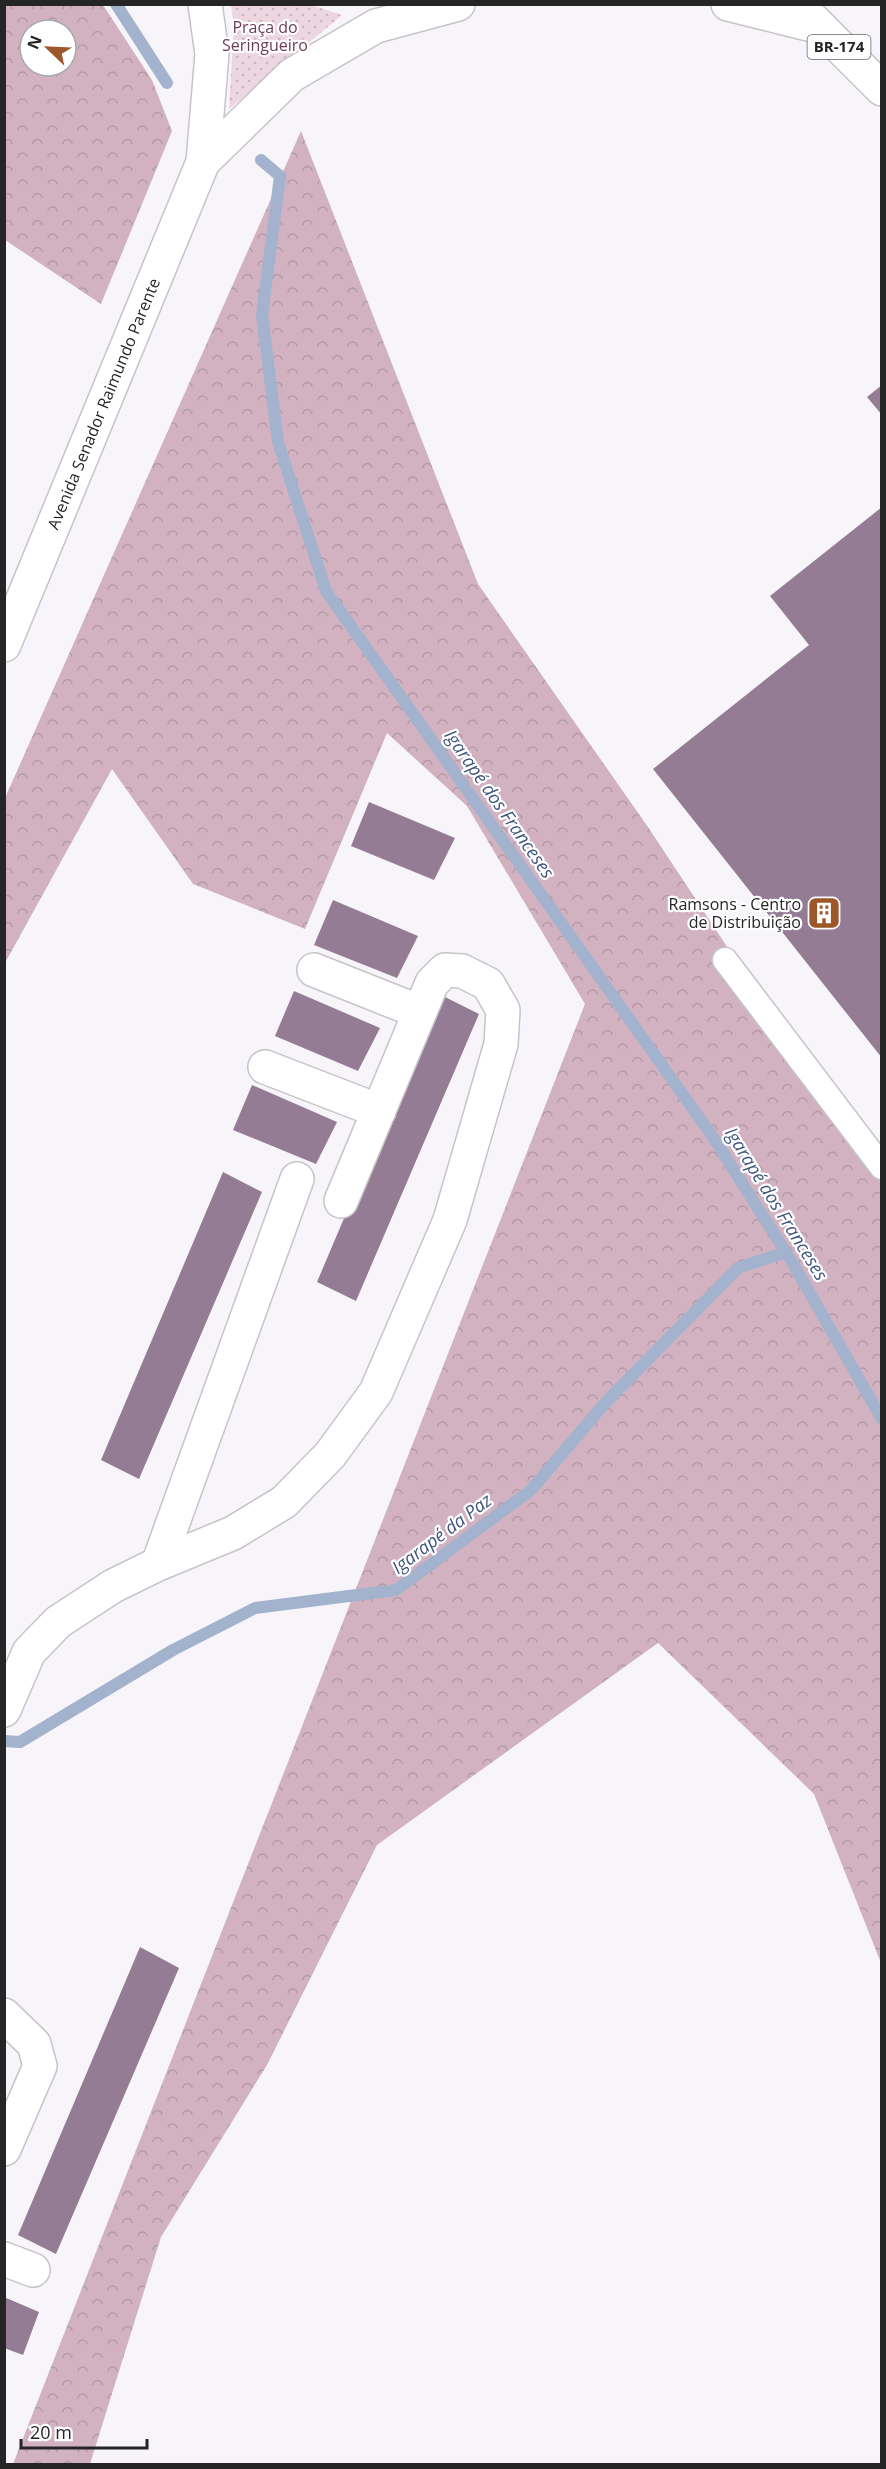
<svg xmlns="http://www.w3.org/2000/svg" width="886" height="2469" viewBox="0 0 886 2469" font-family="'Open Sans',sans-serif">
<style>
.grass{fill:url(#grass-dots)}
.forest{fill:url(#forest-crowns);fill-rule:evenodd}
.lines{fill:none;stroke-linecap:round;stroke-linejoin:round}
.stream{stroke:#a3b3ce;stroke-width:12}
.building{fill:#947d94}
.lane-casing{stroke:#c6c4c8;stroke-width:27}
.street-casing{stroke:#c6c4c8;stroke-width:36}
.secondary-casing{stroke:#c6c4c8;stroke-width:36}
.highway-casing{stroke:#c6c4c8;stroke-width:36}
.lane{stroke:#fff;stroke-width:24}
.street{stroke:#fff;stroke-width:33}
.secondary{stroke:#fff;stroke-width:33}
.highway{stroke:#fff;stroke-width:33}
.labels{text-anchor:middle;stroke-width:4.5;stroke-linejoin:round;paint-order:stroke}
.shield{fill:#fff;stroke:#666667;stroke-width:1.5}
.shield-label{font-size:15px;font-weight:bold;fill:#252526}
.park-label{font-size:16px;fill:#6b3e56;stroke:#fff}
.street-label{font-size:16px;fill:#252526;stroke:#fff}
.poi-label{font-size:16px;fill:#252526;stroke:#fff;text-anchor:end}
.water-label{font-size:18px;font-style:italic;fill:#3e547d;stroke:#fff}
</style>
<defs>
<pattern id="grass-dots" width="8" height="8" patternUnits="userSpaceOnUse" patternTransform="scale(1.5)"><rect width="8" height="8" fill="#ecd6e0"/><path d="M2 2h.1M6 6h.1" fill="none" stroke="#cab8c0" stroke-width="1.8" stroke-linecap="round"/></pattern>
<pattern id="forest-crowns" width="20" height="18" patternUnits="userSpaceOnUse" patternTransform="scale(1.5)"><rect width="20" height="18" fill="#d2b2c1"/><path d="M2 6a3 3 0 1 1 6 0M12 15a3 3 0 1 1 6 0" fill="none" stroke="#b499a6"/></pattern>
</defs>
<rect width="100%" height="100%" fill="#f7f5f9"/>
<path class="grass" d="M 231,5 L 311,5 L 342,15 L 229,109 L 234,26 Z"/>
<path class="forest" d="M 4,5 L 103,5 L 152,80 L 172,131 L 101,304 L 5,240 ZM 30,30 L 66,30 L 66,66 L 30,66 Z
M 301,131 L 478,584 L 650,830 L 881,1180 L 881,1963 L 814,1794 L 658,1643 L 377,1845 L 267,2065 L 161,2237 L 90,2464 L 13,2464 L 585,1004 L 467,806 L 387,733 L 305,929 L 193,884 L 112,769 L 5,963 L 5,798 Z"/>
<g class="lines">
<path class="stream" d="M 116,4 L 167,83
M 261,160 L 280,176 L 262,315 L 278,442 L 326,591 L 715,1140 L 792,1262 L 882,1419
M 4,1741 L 20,1742 L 173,1650 L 255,1608 L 396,1590 L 531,1490 L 605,1403 L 738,1268 L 786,1252 L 789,1257"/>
</g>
<path class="building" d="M 882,385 L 882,415 L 867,397 Z
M 882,507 L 882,1058 L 653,769 L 809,645 L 770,596 Z
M 369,802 L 455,838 L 434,880 L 351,846 Z
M 333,900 L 418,936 L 397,978 L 314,945 Z
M 294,991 L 380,1028 L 358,1071 L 275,1036 Z
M 439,994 L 479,1014 L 356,1301 L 317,1282 Z
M 252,1085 L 337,1122 L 316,1164 L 233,1130 Z
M 223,1172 L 262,1192 L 139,1479 L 101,1460 Z
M 140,1947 L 179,1968 L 56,2254 L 18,2235 Z
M 4,2297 L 39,2312 L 23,2355 L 4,2348 Z"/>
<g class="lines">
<g class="lane-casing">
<path id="lane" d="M 725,960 L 882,1167"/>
</g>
<g class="street-casing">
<path id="street" d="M 314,970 L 420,1012
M 265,1067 L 379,1111
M 158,1564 L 297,1179
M 4,1710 L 29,1652 L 58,1622 L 113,1586 L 158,1564 L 233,1533 L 284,1502 L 330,1455 L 376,1392 L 450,1220 L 501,1044 L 503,1010 L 488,984 L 462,971 L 445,970 L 432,983 L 341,1201
M 4,2015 L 34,2044 L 40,2066 L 4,2149
M 4,2259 L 33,2270"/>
</g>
<g class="secondary-casing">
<g id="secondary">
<path d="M 728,4 L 820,27"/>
<path d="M 203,162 L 292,75 L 376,26 L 458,4"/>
<path id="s1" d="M 4,645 L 203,162 L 212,54 L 205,4"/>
</g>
</g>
<g class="highway-casing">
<path id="highway" d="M 797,4 L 882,89"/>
</g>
<use href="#lane" class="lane"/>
<use href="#street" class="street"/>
<use href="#secondary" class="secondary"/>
<use href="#highway" class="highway"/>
</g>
<defs>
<g id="building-square" transform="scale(1.725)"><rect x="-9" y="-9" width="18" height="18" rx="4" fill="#9c582b" stroke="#fff"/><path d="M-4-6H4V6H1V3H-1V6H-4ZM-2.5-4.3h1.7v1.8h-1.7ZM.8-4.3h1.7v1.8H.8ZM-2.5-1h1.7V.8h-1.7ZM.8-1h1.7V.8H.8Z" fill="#fff"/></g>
</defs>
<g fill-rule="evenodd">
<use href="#building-square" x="824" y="913"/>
</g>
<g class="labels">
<rect class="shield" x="807.5" y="35" width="63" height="24" rx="4.5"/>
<g class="shield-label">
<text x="839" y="52">BR-174</text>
</g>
<g class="park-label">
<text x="265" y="33">Praça do<tspan x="265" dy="18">Seringueiro</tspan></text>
</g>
<g class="street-label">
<text dy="6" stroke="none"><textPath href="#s1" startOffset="261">Avenida Senador Raimundo Parente</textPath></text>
</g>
<g class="poi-label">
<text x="801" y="910">Ramsons - Centro<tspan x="801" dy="18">de Distribuição</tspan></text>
</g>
<g class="water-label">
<text transform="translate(499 804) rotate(55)" y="6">Igarapé dos Franceses</text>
<text transform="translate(776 1204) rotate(58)" y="6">Igarapé dos Franceses</text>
<text transform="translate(442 1534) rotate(-37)" y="6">Igarapé da Paz</text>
</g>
</g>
<rect width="886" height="2469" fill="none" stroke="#252526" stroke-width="12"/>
<g transform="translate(48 48) rotate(293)"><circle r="28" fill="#ffffff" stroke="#a8a8a8" stroke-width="1.5"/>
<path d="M0-4.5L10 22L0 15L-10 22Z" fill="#9c582b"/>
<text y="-9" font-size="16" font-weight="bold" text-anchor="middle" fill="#252526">N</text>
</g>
<path d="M21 2439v9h126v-9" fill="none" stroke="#252526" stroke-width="3"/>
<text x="30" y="2439" font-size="18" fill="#252526" stroke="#ffffff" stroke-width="4.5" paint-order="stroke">20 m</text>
</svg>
